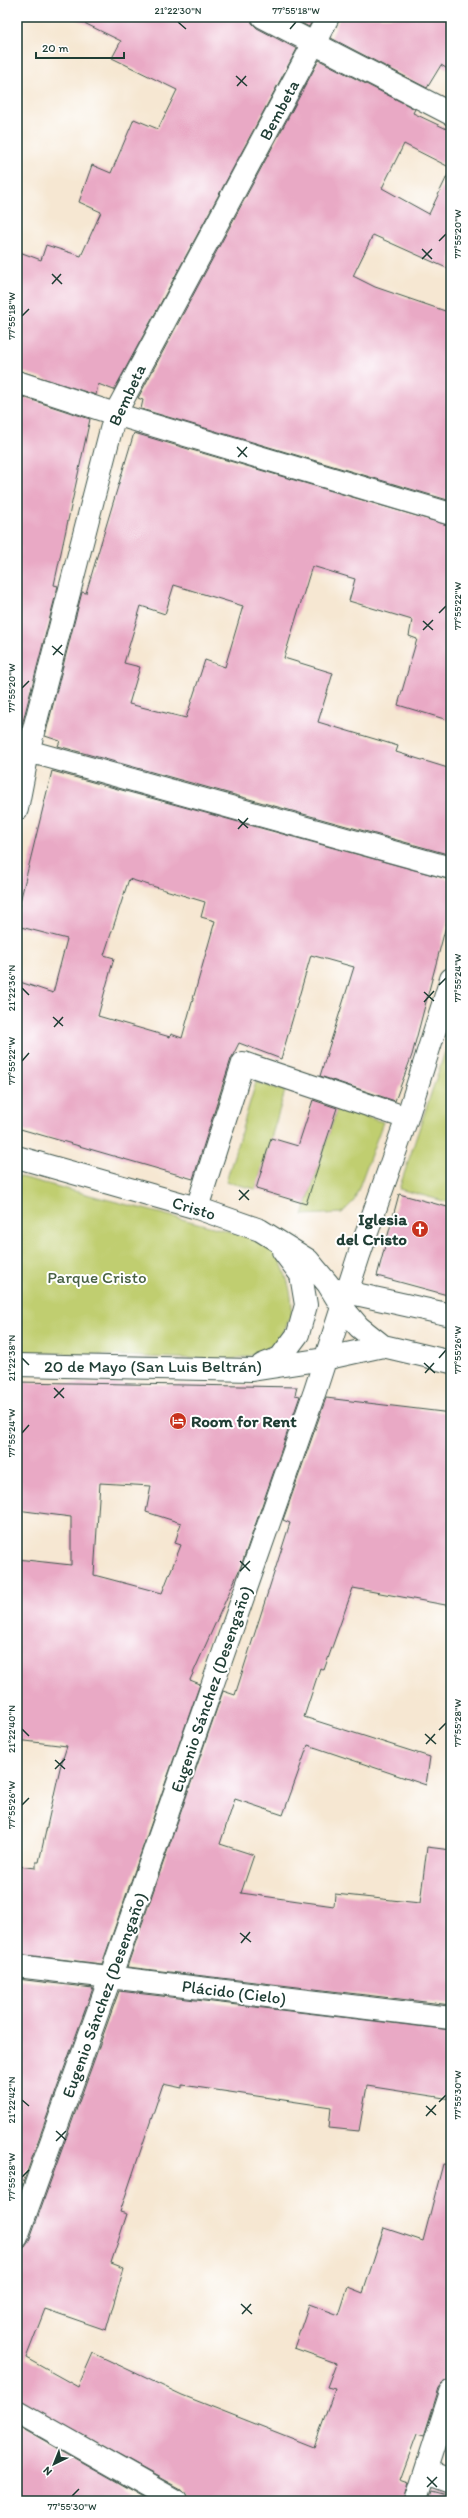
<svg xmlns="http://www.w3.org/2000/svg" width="468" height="2518" viewBox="0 0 468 2518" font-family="Itim,sans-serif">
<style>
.green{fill:#c0ce70;stroke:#708652}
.building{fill:#e9a9c5;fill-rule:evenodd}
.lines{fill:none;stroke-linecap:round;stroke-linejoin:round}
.minor-casing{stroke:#3f564c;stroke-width:24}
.minor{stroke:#fff;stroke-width:22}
.ticks{fill:none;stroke:#1f3d34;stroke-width:1.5}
.labels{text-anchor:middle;stroke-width:4;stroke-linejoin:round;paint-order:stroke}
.street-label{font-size:17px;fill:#1f3d34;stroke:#fff}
.poi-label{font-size:17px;font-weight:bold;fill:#1f3d34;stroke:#fff;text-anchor:end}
.park-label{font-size:17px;fill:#476143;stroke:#fff}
.neatline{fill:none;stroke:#1f3d34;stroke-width:1.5}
.ticks-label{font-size:10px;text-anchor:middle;fill:#1f3d34}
</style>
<rect width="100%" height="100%" fill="#fff"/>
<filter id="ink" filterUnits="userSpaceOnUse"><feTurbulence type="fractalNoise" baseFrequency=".025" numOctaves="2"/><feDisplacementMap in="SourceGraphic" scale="8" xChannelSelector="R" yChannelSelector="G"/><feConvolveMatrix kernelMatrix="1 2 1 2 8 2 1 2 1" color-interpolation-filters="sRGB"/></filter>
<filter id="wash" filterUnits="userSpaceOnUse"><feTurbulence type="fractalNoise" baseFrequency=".012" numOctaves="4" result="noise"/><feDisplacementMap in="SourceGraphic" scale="16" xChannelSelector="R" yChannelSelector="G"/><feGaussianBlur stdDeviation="0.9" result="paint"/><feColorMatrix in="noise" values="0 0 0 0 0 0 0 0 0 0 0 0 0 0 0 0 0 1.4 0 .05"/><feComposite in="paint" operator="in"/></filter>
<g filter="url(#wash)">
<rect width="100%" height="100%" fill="#f6e7d2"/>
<path class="green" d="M 451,1034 L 451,1203 L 399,1189 Z
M 256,1082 L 285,1091 L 256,1189 L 226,1182 Z
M 337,1108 L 383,1122 L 354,1201 L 342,1213 L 303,1215 Z
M 17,1176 C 71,1190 124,1204 178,1218 C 207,1226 245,1233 270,1248 C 283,1256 297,1304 290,1318 C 276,1350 261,1355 227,1360 L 17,1352 Z"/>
<g id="blocks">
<path class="building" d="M 72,17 L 251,17 L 252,23 L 257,28 L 297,49 L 114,390 L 98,384 L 96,395 L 17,370 L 17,251 L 41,260 L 46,245 L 81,256 L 101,212 L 79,202 L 92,165 L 111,173 L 134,119 L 158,129 L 177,90 L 112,58 L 121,41 Z
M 290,17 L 314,17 L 309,27 Z
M 340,17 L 451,17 L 451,71 L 441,65 L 427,88 L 331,38 Z
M 319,60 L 415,109 L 413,113 L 451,131 L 451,270 L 373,235 L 353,276 L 375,287 L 451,313 L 451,501 L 141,409 L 143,400 L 138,398 ZM 404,144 L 451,168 L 429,214 L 382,188 Z
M 17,395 L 90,419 L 54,585 L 58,586 L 21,729 L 17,728 Z
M 134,433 L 451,526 L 451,721 L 398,705 L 417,639 L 409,636 L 412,620 L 349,601 L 355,579 L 312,566 L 284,658 L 333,673 L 318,722 L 398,746 L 396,752 L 451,769 L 451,855 L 58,746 L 60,741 L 45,736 L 82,592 L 86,593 ZM 174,585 L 243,606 L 225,667 L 205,660 L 186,718 L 129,704 L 140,667 L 124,663 L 141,606 L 165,614 Z
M 52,771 L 451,880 L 451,907 L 412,1055 L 395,1101 L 320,1076 L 354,967 L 311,955 L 281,1059 L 239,1043 L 231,1059 L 193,1179 L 17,1128 L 17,981 L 53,993 L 67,939 L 17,926 L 17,914 ZM 129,879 L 205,902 L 201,917 L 215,921 L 182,1038 L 171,1034 L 170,1037 L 98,1016 L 114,958 L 104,955 Z
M 313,1100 L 337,1108 L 306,1204 L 256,1189 L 271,1138 L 298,1146 Z
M 399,1194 L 451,1208 L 451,1296 L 377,1276 Z
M 17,1382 L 297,1387 L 295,1395 L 300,1396 L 241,1566 L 190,1680 L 200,1684 L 102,1964 L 17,1954 L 17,1866 L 36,1868 L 36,1862 L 39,1862 L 60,1768 L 67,1746 L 17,1740 L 17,1559 L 71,1565 L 71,1517 L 17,1510 ZM 100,1483 L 151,1486 L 146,1512 L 181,1523 L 175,1543 L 181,1545 L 162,1593 L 94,1575 Z
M 326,1398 L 451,1413 L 451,1606 L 353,1588 L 324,1670 L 320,1668 L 304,1717 L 430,1757 L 426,1785 L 308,1745 L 283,1815 L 235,1799 L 220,1844 L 254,1855 L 241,1893 L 334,1906 L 335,1894 L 420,1903 L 427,1847 L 451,1850 L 451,2005 L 127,1967 L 223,1691 L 235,1695 L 290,1523 L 283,1520 Z
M 17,1979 L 93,1988 L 17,2200 Z
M 119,1991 L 451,2030 L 451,2099 L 367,2086 L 359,2131 L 329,2128 L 331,2107 L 182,2085 L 182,2088 L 163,2084 L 120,2212 L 127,2214 L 111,2263 L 124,2268 L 106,2330 L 45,2309 L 26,2358 L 78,2387 L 93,2353 L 182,2395 L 314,2447 L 335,2389 L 327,2387 L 336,2363 L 294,2348 L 309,2304 L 339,2315 L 348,2287 L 363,2293 L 384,2228 L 423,2241 L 443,2164 L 451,2165 L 451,2380 L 443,2383 L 439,2388 L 424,2436 L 417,2434 L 400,2480 L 409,2483 L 404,2501 L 188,2501 L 182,2490 L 17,2399 L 17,2249 L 25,2247 L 29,2241 Z
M 17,2425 L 151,2501 L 17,2501 Z
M 433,2490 L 448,2494 L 447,2501 L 429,2501 Z"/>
</g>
</g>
<g filter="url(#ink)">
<use href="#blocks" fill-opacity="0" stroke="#3f564c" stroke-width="1"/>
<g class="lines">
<g class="minor-casing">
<path id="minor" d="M 263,17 L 451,114
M 17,382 L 115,414 L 451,514
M 17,748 L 451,868
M 17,809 L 28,752 L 115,414 L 328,17
M 17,1157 L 197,1208 L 260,1230 L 308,1260 L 328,1284 L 342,1307 L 359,1327 L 383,1346
M 197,1208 L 243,1063 L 407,1118
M 333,1289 L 451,1315
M 17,1365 L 252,1370 L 324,1359 L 383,1346 L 451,1362
M 262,1365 L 280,1358 L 298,1334 L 306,1305 L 301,1275 L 283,1251
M 17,1966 L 451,2018
M 17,2237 L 110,1978 L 315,1391 L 359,1255 L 407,1118 L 451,979
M 17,2411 L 176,2501
M 426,2472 L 451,2481
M 416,2501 L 451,2392"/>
</g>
<use href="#minor" class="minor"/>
</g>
</g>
<path class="ticks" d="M 178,22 L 186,29M 290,29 L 296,22M 236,76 L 247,86M 237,86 L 246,76M 439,241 L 446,234M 422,249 L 432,259M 422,259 L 432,249M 52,274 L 62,284M 52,284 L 61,274M 22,316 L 29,309M 237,447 L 247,457M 238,457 L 247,447M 439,613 L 446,606M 423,621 L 433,630M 423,630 L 433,620M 52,646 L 63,655M 53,655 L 62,645M 22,688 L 29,681M 238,819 L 248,828M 238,829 L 248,818M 439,985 L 446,978M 22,988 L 29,995M 424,992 L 434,1001M 424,1002 L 434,991M 53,1017 L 63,1026M 54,1027 L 63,1017M 22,1061 L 29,1053M 239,1190 L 249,1200M 239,1200 L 249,1190M 22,1358 L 29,1365M 439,1358 L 446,1350M 424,1363 L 435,1373M 425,1373 L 434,1363M 54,1388 L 64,1398M 54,1398 L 64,1388M 22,1433 L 29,1425M 240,1561 L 250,1571M 240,1571 L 250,1561M 22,1729 L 29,1736M 439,1730 L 446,1723M 425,1734 L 436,1744M 426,1744 L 435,1734M 55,1760 L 65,1769M 55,1769 L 65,1759M 22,1805 L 29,1798M 240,1933 L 251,1942M 241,1943 L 250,1932M 22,2100 L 29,2106M 439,2102 L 446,2095M 426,2106 L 436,2115M 426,2116 L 436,2105M 56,2131 L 66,2140M 56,2141 L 66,2131M 22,2177 L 29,2170M 241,2304 L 252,2314M 242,2314 L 251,2304M 427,2477 L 437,2487M 427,2487 L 437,2477M 72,2496 L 79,2489"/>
<defs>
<g id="church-disc" transform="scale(0.9)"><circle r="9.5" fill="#c8321e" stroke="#fff"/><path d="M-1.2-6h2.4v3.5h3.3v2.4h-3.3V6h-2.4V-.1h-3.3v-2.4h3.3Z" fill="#fff"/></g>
<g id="hotel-disc" transform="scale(0.9)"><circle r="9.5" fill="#c8321e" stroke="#fff"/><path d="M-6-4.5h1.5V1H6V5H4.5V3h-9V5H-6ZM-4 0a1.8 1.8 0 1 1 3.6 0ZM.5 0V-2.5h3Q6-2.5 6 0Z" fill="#fff"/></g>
</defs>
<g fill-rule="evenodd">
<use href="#church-disc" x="420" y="1229"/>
<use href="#hotel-disc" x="178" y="1421"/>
</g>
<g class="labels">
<g class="street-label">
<text transform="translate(279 110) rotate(-62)" y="6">Bembeta</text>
<text transform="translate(127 395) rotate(-65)" y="6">Bembeta</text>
<text transform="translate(194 1208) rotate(17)" y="6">Cristo</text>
<text x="153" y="1372">20 de Mayo (San Luis Beltrán)</text>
<text transform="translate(211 1689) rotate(-71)" y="6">Eugenio Sánchez (Desengaño)</text>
<text transform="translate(234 1992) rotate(7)" y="6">Plácido (Cielo)</text>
<text transform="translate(104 1995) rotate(-70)" y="6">Eugenio Sánchez (Desengaño)</text>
</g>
<g class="poi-label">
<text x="407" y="1225">Iglesia<tspan x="407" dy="20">del Cristo</tspan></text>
<text x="191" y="1427" text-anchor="start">Room for Rent</text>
</g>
<g class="park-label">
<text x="97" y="1283">Parque Cristo</text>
</g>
</g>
<rect width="468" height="2518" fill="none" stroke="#fff" stroke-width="44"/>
<g transform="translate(54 2464) rotate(223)" stroke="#ffffff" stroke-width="3" paint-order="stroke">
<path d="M0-3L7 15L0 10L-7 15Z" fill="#1f3d34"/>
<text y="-6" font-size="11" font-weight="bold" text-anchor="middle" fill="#1f3d34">N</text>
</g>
<path d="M36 52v6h88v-6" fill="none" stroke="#1f3d34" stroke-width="2"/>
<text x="42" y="52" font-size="12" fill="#1f3d34" stroke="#ffffff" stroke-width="3" paint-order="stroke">20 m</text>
<rect x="22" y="22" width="424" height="2474" class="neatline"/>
<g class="ticks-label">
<text x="178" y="14">21°22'30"N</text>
<text x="296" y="14">77°55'18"W</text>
<text transform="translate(457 234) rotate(-90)" y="4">77°55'20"W</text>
<text transform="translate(11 316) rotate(-90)" y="4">77°55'18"W</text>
<text transform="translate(457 606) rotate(-90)" y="4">77°55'22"W</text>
<text transform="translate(11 688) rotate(-90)" y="4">77°55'20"W</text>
<text transform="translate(457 978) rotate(-90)" y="4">77°55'24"W</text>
<text transform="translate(11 988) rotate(-90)" y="4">21°22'36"N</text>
<text transform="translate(11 1061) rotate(-90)" y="4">77°55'22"W</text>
<text transform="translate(457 1350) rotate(-90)" y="4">77°55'26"W</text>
<text transform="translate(11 1358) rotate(-90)" y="4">21°22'38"N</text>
<text transform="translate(11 1433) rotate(-90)" y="4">77°55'24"W</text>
<text transform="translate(457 1723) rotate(-90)" y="4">77°55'28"W</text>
<text transform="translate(11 1729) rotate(-90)" y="4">21°22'40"N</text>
<text transform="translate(11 1805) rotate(-90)" y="4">77°55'26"W</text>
<text transform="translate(457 2095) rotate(-90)" y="4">77°55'30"W</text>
<text transform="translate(11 2100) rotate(-90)" y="4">21°22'42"N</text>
<text transform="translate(11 2177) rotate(-90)" y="4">77°55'28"W</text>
<text x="72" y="2510">77°55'30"W</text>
</g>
</svg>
